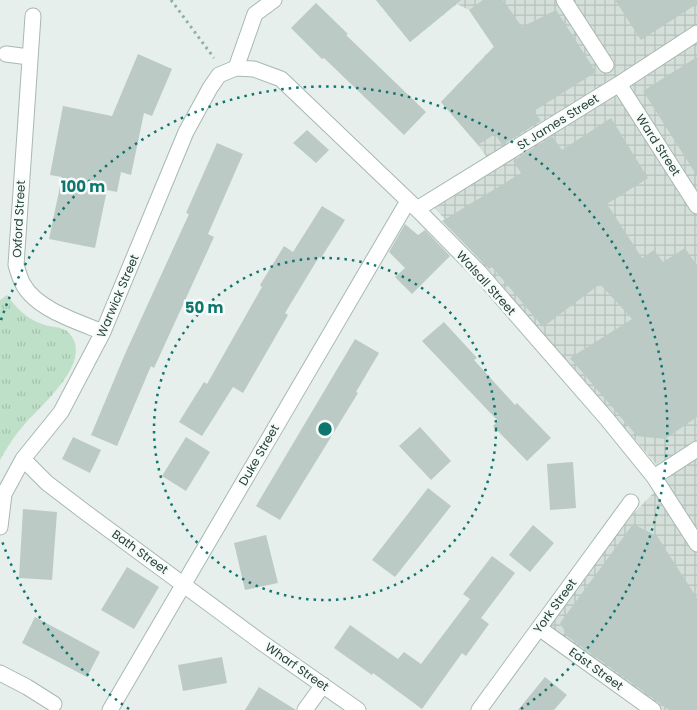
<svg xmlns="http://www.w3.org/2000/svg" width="697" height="710" viewBox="0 0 697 710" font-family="Poppins,sans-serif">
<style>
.industrial{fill:url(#industrial-grid)}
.grass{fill:url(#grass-tufts)}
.building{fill:#bbcac4}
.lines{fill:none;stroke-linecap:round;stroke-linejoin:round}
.minor-casing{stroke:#a8b8b2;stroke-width:17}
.path{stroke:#86b3a5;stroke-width:3;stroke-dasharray:2.5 4;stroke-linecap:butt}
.minor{stroke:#fff;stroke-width:15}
.ring{fill:none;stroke:#0f766e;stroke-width:2.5;stroke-dasharray:2.5 5}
.labels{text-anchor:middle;stroke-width:5;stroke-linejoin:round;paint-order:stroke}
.street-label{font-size:12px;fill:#24423a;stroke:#f7fbf9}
.centre{fill:#0f766e;stroke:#f7fbf9;stroke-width:2.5}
.ring-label{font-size:15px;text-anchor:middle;font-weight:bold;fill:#0f766e;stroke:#f7fbf9;stroke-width:5;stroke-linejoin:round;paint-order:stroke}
</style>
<defs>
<pattern id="industrial-grid" width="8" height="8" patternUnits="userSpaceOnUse" patternTransform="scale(1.25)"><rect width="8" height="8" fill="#d4dfda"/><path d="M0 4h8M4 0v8" fill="none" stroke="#b6c1bc"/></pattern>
<pattern id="grass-tufts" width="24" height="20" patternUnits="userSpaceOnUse" patternTransform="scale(1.25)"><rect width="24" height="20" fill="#bfe0c8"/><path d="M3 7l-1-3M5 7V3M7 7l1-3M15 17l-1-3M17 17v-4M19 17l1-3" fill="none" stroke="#a4c1ad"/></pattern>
</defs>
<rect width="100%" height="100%" fill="#e6efeb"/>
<path class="industrial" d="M 376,0 L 697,0 L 697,710 L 662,710 L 548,626 L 626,521 L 668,478 L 433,206 L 493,166 L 478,145 L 441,102 L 494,46 L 469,10 L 457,4 L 410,42 Z"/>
<path class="grass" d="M 7,295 C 17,309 28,320 45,325 C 52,327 61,327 67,331 C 98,359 40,406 24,425 C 14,436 7,448 0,460 L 0,300 Z"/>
<path class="building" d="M 376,0 L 461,0 L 410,42 Z
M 483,0 L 503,0 L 522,27 L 556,10 L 596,72 L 534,111 L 541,121 L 502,145 L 495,134 L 478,145 L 441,102 L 494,47 L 469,10 Z
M 615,0 L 697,0 L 697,4 L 641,40 Z
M 316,3 L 348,34 L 346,35 L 426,112 L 404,135 L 324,58 L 322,59 L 291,28 Z
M 138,54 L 172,69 L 152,116 L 144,113 L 131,175 L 121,172 L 117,192 L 107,190 L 95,248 L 49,239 L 62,177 L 50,175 L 63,106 L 112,116 Z
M 697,57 L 697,176 L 643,91 Z
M 611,118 L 648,178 L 607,204 L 642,258 L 654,250 L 663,262 L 685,248 L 697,266 L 697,417 L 665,439 L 637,436 L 570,358 L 632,319 L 600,284 L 543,327 L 492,267 L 489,269 L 442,221 L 521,173 L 513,161 L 552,136 L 562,150 Z
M 307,130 L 329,150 L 316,163 L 293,143 Z
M 217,143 L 243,154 L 208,234 L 214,237 L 154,368 L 151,366 L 117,446 L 91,435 L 125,354 L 189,214 L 186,213 Z
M 322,206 L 345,220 L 321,258 L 319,257 L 285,313 L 288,315 L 243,393 L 233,387 L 202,436 L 179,422 L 204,382 L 207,384 L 262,287 L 260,285 L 284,246 L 293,252 Z
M 405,224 L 418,235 L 425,230 L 450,256 L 412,294 L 395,277 L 405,268 L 389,252 Z
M 444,322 L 477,358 L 474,360 L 515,405 L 517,403 L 551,438 L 527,461 L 493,426 L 498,421 L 422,341 Z
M 355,339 L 379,353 L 356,392 L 358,393 L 280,520 L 256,506 Z
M 420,427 L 451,461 L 431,480 L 399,446 Z
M 73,437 L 101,450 L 90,473 L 62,459 Z
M 186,437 L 210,452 L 186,491 L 162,476 Z
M 573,462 L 576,508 L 550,510 L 547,464 Z
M 428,488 L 451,506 L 395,577 L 372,560 Z
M 23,509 L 57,512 L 52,580 L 19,578 Z
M 633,524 L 657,536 L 697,598 L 697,710 L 669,710 L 568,637 L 560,623 Z
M 533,525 L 554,543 L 530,572 L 509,555 Z
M 266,535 L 278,583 L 245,590 L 234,543 Z
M 492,556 L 515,573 L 481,618 L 489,624 L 466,656 L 462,653 L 422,709 L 373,673 L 372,675 L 334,648 L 350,625 L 398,659 L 404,652 L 421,664 L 470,599 L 463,594 Z
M 127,567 L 159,587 L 134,629 L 101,610 Z
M 35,617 L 100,652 L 87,677 L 22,643 Z
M 222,657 L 227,683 L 183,691 L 178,665 Z
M 545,677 L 567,695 L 554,710 L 518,710 Z
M 259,687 L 296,710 L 245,710 Z"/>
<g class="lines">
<g class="minor-casing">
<path id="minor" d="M 564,0 L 606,65
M 33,16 L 16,265 C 18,271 20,279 23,284 C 36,309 78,322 103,332
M 6,54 L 29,57
M 236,68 L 255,14 L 274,0
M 619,84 L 697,206
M 417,209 L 619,84 L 697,33
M 23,459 L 47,483 L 85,512 L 261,642 L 358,710
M 654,477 L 697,449
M 0,527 L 4,494 L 23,459 L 61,412 L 103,332 L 186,132 L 210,88 L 219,75 L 236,68 L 254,69 L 281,79 L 417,209 L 479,272 L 607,419 L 654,477 L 697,544
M 539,628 L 653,710
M 0,673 L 27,687 L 54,704
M 110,710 L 408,201
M 305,710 L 323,685
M 479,710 L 631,502"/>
</g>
<path class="path" d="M 171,0 L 214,58"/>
<use href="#minor" class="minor"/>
</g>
<g class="ring">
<circle cx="325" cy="429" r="171"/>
<path d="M129 709A342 342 0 0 1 1 538M1 320A342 342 0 1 1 521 709"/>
</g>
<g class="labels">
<g class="street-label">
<text transform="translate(558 122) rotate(-32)" y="4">St James Street</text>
<text transform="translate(658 145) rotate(57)" y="4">Ward Street</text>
<text transform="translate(19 219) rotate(-87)" y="4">Oxford Street</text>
<text transform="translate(486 283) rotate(48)" y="4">Walsall Street</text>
<text transform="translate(118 296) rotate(-67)" y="4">Warwick Street</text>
<text transform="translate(259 455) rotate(-60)" y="4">Duke Street</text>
<text transform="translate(140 552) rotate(36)" y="4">Bath Street</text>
<text transform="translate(555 606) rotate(-54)" y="4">York Street</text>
<text transform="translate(297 667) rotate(35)" y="4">Wharf Street</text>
<text transform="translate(596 669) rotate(36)" y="4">East Street</text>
</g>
</g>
<circle cx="325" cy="429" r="8" class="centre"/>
<g class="ring-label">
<text x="83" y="192">100 m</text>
<text x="204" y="313">50 m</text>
</g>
</svg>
